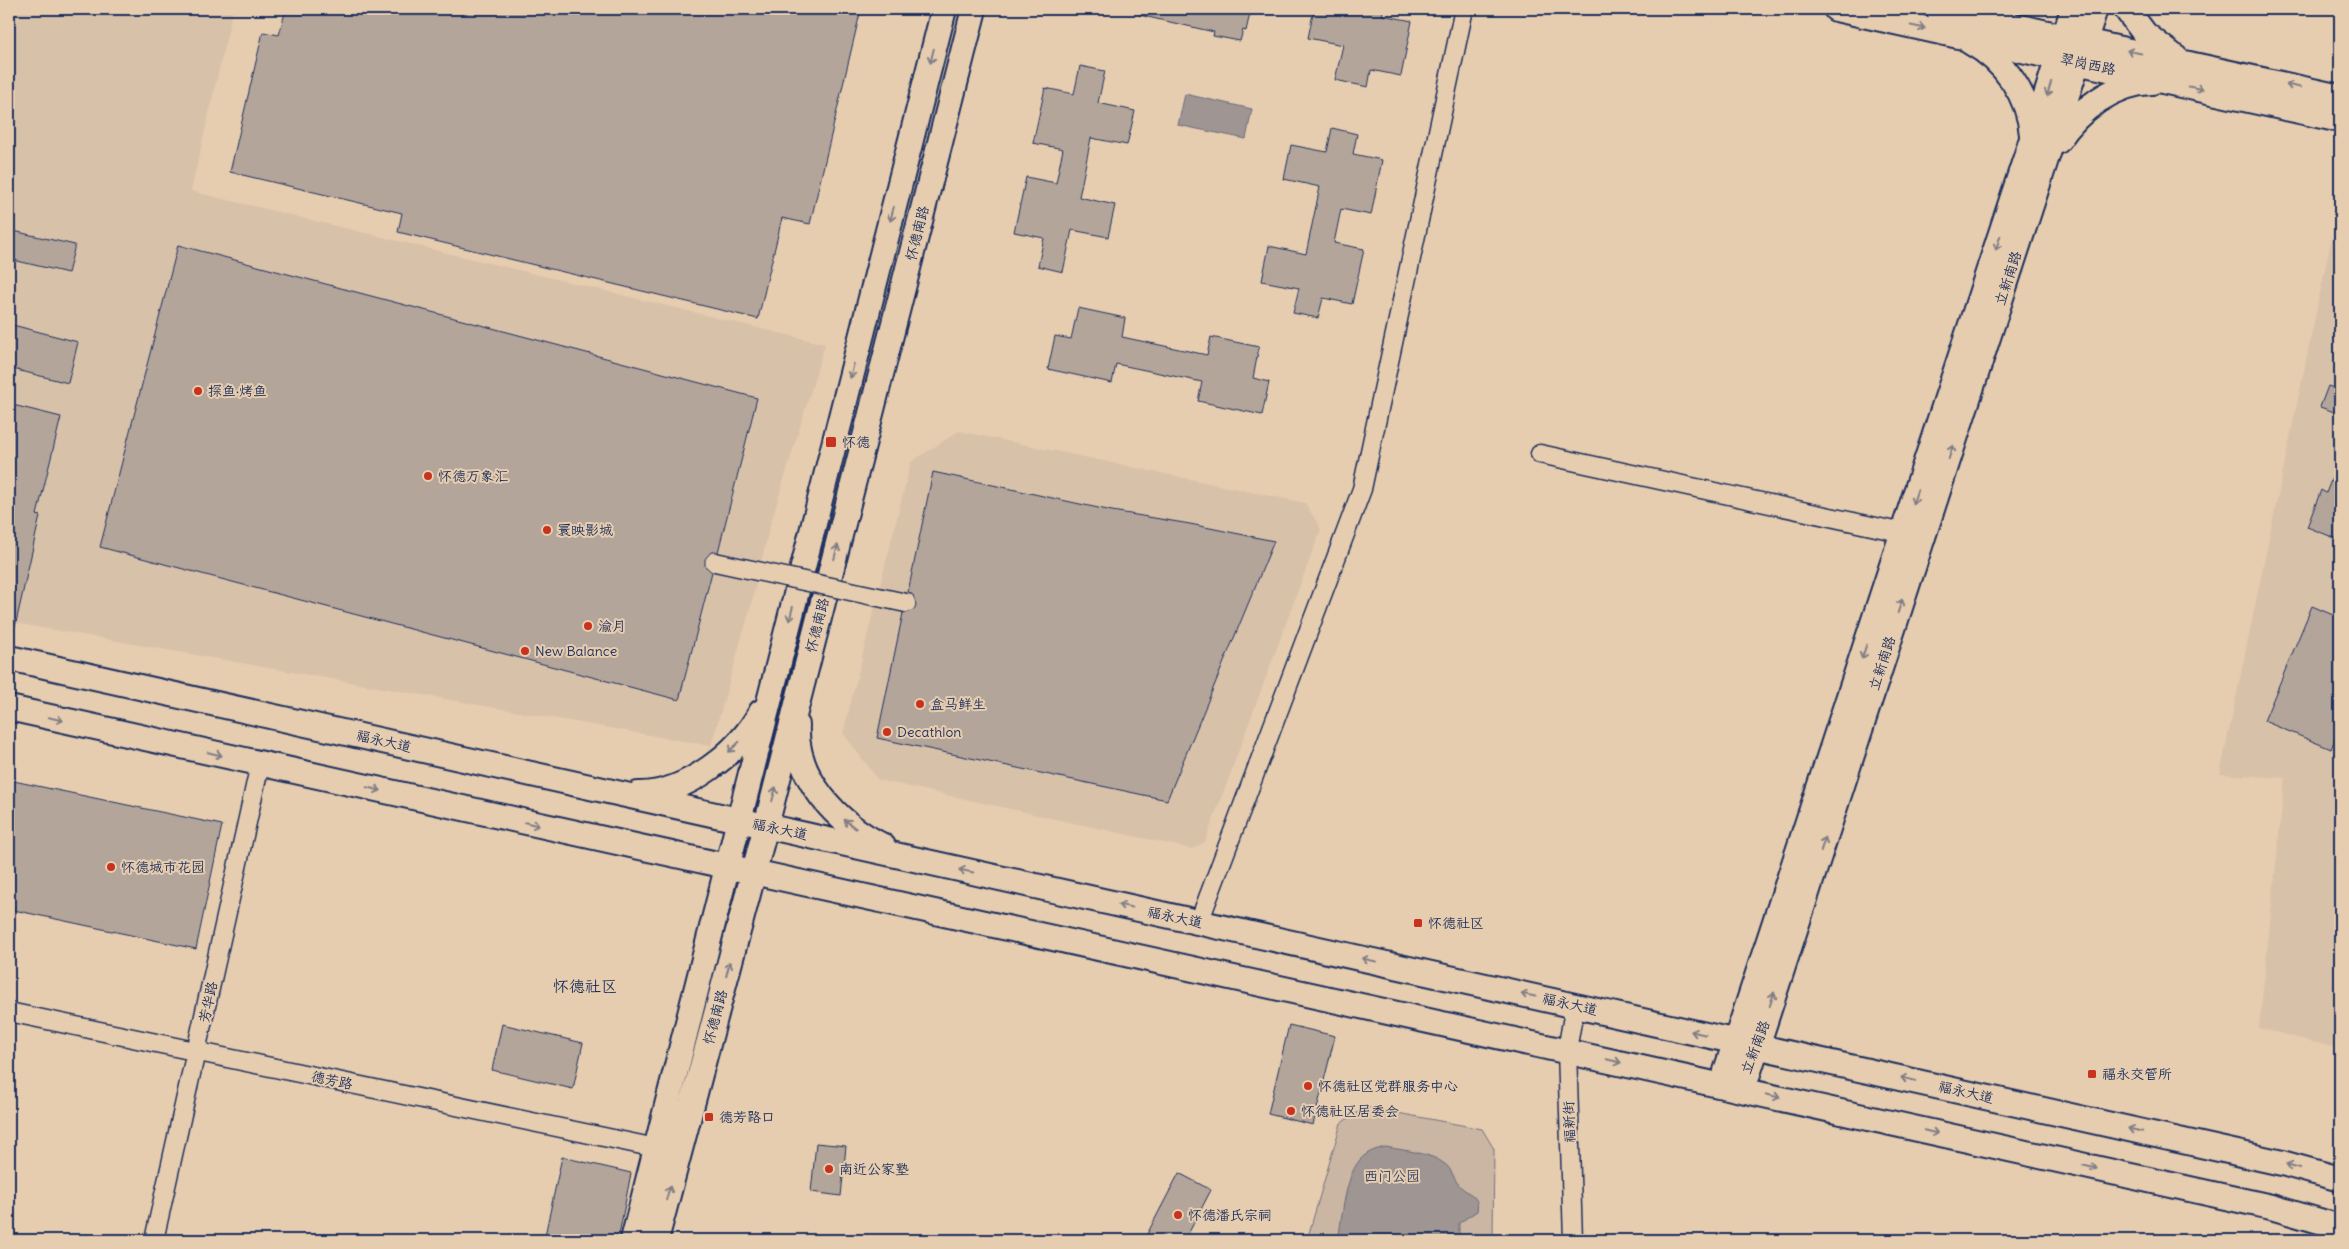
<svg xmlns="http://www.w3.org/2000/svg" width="2349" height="1249" viewBox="0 0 2349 1249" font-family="Delius,'LXGW WenKai TC',sans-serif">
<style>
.built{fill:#d8c1a9}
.green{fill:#cab6a3;stroke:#727280}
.water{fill:#9f9592;stroke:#6a6c7d}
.building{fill:#b4a59b;stroke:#1b2f5e}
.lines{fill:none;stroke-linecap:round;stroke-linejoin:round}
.street-casing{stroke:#1b2f5e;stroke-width:21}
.secondary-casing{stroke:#1b2f5e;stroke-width:28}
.street{stroke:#e7cdaf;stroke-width:18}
.secondary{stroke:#e7cdaf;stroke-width:24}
.street-bridge-casing{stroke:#1b2f5e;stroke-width:21;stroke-linecap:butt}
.street-bridge{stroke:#e7cdaf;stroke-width:18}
.oneway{stroke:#817e86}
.poi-dot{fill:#c8321e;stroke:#e7cdaf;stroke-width:2}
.labels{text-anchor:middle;stroke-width:4;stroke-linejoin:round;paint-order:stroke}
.street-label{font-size:14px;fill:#1b2f5e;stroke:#e7cdaf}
.poi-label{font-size:14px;fill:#1b2f5e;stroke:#e7cdaf;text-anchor:start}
.park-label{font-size:14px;fill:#2c3c65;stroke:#e7cdaf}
.quarter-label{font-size:16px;fill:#1b2f5e;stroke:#e7cdaf}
</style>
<rect width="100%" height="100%" fill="#e7cdaf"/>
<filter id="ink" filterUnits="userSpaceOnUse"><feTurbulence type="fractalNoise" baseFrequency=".02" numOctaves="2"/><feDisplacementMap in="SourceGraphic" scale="10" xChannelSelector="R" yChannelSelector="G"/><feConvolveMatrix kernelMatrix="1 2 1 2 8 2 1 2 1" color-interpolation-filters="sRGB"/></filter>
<g filter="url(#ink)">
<path class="built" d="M 9,9 L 233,9 L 191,191 L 825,344 L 769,529 L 751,605 L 711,746 L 9,622 Z
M 2340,197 L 2340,1049 L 2259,1028 L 2285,778 L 2220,774 Z
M 959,431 L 1305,503 L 1321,529 L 1205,842 L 1192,849 L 878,780 L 843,733 L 911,462 Z"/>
<path class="green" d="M 1366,1107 L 1482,1129 L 1494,1149 L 1493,1240 L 1307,1240 L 1341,1123 Z"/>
<path class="water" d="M 1185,94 L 1252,109 L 1246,139 L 1178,125 Z
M 1386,1147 C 1405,1151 1431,1152 1446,1165 C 1453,1171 1454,1181 1461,1187 C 1470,1195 1480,1196 1477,1211 L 1459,1223 L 1459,1240 L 1338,1240 C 1342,1219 1345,1178 1359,1161 C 1366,1152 1376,1149 1386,1147 Z"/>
<path class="building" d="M 286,9 L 861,9 L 810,224 L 782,218 L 758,319 L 398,232 L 402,213 L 230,172 L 263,32 L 279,35 Z
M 1139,9 L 1247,9 L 1246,12 L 1250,13 L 1246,31 L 1243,30 L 1240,41 L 1213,36 L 1214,32 L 1139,15 Z
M 1314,9 L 1384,9 L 1382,15 L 1412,21 L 1401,76 L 1371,70 L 1368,87 L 1335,80 L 1343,45 L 1308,38 Z
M 1080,66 L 1105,71 L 1098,103 L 1135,111 L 1127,145 L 1091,138 L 1079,197 L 1115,205 L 1108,237 L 1072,230 L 1063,272 L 1038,266 L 1044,238 L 1014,232 L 1026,177 L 1056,183 L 1063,149 L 1033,143 L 1045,88 L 1074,94 Z
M 1332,128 L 1357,134 L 1353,154 L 1382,160 L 1371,215 L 1341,209 L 1334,243 L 1364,249 L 1352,304 L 1323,298 L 1318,318 L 1293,313 L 1299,288 L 1262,281 L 1269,246 L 1306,254 L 1313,220 L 1320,187 L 1284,179 L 1291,145 L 1327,152 Z
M 9,230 L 75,245 L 68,273 L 9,259 Z
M 178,245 L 757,398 L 718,552 L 711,552 L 705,559 L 705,566 L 712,572 L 679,700 L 100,547 Z
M 1078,308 L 1125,318 L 1122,337 L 1207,355 L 1211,337 L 1259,347 L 1253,378 L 1269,382 L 1262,415 L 1198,401 L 1202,382 L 1116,364 L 1112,383 L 1048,369 L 1055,336 L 1071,339 Z
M 9,324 L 78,342 L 68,383 L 9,368 Z
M 2328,386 L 2340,390 L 2340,414 L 2320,407 Z
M 9,404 L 61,417 L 37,515 L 40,516 L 15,627 L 9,626 Z
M 2340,458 L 2340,540 L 2307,527 L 2321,490 L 2326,493 Z
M 933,472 L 1112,511 L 1190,524 L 1274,541 L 1167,800 L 877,738 L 903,613 L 914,610 L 916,605 L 913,595 L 908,592 Z
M 2312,606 L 2340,618 L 2340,727 L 2331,749 L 2264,721 Z
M 9,780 L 222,825 L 196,949 L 9,909 Z
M 502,1024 L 583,1043 L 573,1089 L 492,1070 Z
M 1289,1025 L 1335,1036 L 1313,1125 L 1268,1114 Z
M 816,1143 L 846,1146 L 841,1196 L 811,1192 Z
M 562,1157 L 631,1173 L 618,1240 L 544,1240 Z
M 1179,1173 L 1211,1190 L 1185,1240 L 1144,1240 Z"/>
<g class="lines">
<g class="street-casing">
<path id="street" d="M 1540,454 L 1913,535
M 1199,922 L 1362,489 L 1464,9
M 9,1012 L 656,1148
M 154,1240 L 260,764
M 1573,1240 L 1567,1050 L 1575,1005"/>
</g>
<g class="secondary-casing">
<path id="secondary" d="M 1836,9 L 2340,120
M 1938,9 L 2340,97
M 2073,9 L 2045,99 L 1726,1071 L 1731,1087 L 1747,1077 L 2095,9
M 2126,9 L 2145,34 L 2176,58
M 1970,42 C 2005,61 2029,96 2032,135
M 2058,141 C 2078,110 2114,83 2152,82
M 9,658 L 2282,1163 L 2340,1179
M 9,708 C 763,875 1517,1039 2271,1207 L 2340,1227
M 797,725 C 794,778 838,824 883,846
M 638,794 C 686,795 739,752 761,712
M 633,1240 L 944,9
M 656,1240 L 766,826 L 974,9"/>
</g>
<use href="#street" class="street"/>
<use href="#secondary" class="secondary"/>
<g class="street-bridge-casing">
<path id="street-bridge" d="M 715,562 L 906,603"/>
</g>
<use href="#street-bridge" class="street-bridge"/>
</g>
<defs><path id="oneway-shaft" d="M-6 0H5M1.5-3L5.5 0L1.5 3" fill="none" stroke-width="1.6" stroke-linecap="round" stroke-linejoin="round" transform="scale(1.25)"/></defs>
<g class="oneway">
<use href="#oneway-shaft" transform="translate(1918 27) rotate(12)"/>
<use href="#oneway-shaft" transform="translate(2134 52) rotate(-168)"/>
<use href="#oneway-shaft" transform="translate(932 56) rotate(104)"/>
<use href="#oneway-shaft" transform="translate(2293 86) rotate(-168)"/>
<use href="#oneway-shaft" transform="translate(2196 88) rotate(12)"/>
<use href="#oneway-shaft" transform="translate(2049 89) rotate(107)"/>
<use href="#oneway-shaft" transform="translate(892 214) rotate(104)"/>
<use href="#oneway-shaft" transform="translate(1998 243) rotate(108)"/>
<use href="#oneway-shaft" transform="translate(852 371) rotate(104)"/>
<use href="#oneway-shaft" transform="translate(1951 452) rotate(-72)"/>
<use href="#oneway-shaft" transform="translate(1915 497) rotate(108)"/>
<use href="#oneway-shaft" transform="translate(836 552) rotate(-76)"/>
<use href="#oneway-shaft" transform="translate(1900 606) rotate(-72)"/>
<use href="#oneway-shaft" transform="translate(791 614) rotate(104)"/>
<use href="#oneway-shaft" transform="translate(1864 652) rotate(108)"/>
<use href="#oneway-shaft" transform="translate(56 719) rotate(13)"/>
<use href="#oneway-shaft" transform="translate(734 747) rotate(136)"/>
<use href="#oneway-shaft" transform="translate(215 754) rotate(13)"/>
<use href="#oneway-shaft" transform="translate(374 789) rotate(13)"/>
<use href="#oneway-shaft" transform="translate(774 794) rotate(-76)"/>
<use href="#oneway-shaft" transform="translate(532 824) rotate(13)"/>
<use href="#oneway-shaft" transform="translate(850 824) rotate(-142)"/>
<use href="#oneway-shaft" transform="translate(1823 844) rotate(-72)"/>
<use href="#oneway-shaft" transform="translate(966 871) rotate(-168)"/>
<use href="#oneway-shaft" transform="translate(1125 906) rotate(-168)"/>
<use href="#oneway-shaft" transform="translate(1369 960) rotate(-168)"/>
<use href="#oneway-shaft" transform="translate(728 969) rotate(-75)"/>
<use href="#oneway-shaft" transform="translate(1528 995) rotate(-168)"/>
<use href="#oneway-shaft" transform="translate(1772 999) rotate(-72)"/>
<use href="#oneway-shaft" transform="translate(1698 1033) rotate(-167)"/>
<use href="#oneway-shaft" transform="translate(1614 1061) rotate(13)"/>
<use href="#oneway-shaft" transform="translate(1908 1079) rotate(-167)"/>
<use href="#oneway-shaft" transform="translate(1773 1096) rotate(13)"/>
<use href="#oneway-shaft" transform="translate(2135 1130) rotate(-167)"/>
<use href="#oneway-shaft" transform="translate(1931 1132) rotate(13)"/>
<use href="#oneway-shaft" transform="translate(2293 1166) rotate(-164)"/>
<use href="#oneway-shaft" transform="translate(2090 1167) rotate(13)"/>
<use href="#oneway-shaft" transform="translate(668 1193) rotate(-75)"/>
</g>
</g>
<g class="poi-dot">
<circle cx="198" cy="391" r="5"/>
<rect x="825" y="436" width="12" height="12" rx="2.5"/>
<circle cx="428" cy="476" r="5"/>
<circle cx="547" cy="530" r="5"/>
<circle cx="588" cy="626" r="5"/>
<circle cx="525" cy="651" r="5"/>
<circle cx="920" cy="704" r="5"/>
<circle cx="887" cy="732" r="5"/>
<circle cx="111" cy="867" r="5"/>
<rect x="1413" y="918" width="10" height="10" rx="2.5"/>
<rect x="2087" y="1069" width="10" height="10" rx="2.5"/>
<circle cx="1308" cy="1086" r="5"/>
<circle cx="1291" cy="1111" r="5"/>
<rect x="704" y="1112" width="10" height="10" rx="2.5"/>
<circle cx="829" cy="1169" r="5"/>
<circle cx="1178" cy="1215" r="5"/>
</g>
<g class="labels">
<g class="street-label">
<text transform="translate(2088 64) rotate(12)" y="5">翠岗西路</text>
<text transform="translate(917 233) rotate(-76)" y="5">怀德南路</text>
<text transform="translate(2008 278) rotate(-72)" y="5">立新南路</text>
<text transform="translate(817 625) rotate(-76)" y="5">怀德南路</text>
<text transform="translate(1882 663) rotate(-72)" y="5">立新南路</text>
<text transform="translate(384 741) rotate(13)" y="5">福永大道</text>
<text transform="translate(780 829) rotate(12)" y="5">福永大道</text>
<text transform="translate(1175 917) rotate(12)" y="5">福永大道</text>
<text transform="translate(208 1002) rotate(-78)" y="5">芳华路</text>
<text transform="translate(1570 1004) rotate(13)" y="5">福永大道</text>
<text transform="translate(715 1017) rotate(-75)" y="5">怀德南路</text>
<text transform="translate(1755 1047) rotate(-69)" y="5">立新南路</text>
<text transform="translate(332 1080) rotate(12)" y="5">德芳路</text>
<text transform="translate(1966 1092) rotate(13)" y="5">福永大道</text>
<text transform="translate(1569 1122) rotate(-92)" y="5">福新街</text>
</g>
<g class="poi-label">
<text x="208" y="396">探鱼·烤鱼</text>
<text x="842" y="447">怀德</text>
<text x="438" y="481">怀德万象汇</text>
<text x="557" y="535">寰映影城</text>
<text x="598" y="631">渝月</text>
<text x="535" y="656">New Balance</text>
<text x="930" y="709">盒马鲜生</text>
<text x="897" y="737">Decathlon</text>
<text x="121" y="872">怀德城市花园</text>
<text x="1428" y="928">怀德社区</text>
<text x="2102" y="1079">福永交管所</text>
<text x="1318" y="1091">怀德社区党群服务中心</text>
<text x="1301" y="1116">怀德社区居委会</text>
<text x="719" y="1122">德芳路口</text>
<text x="839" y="1174">南近公家塾</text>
<text x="1188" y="1220">怀德潘氏宗祠</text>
</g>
<g class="park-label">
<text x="1392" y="1181">西门公园</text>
</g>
<g class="quarter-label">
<text x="585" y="992">怀德社区</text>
</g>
</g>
<rect width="2349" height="1249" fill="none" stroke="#e7cdaf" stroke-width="30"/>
<rect x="15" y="15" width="2319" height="1219" fill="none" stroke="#1b2f5e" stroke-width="2" filter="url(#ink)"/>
</svg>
